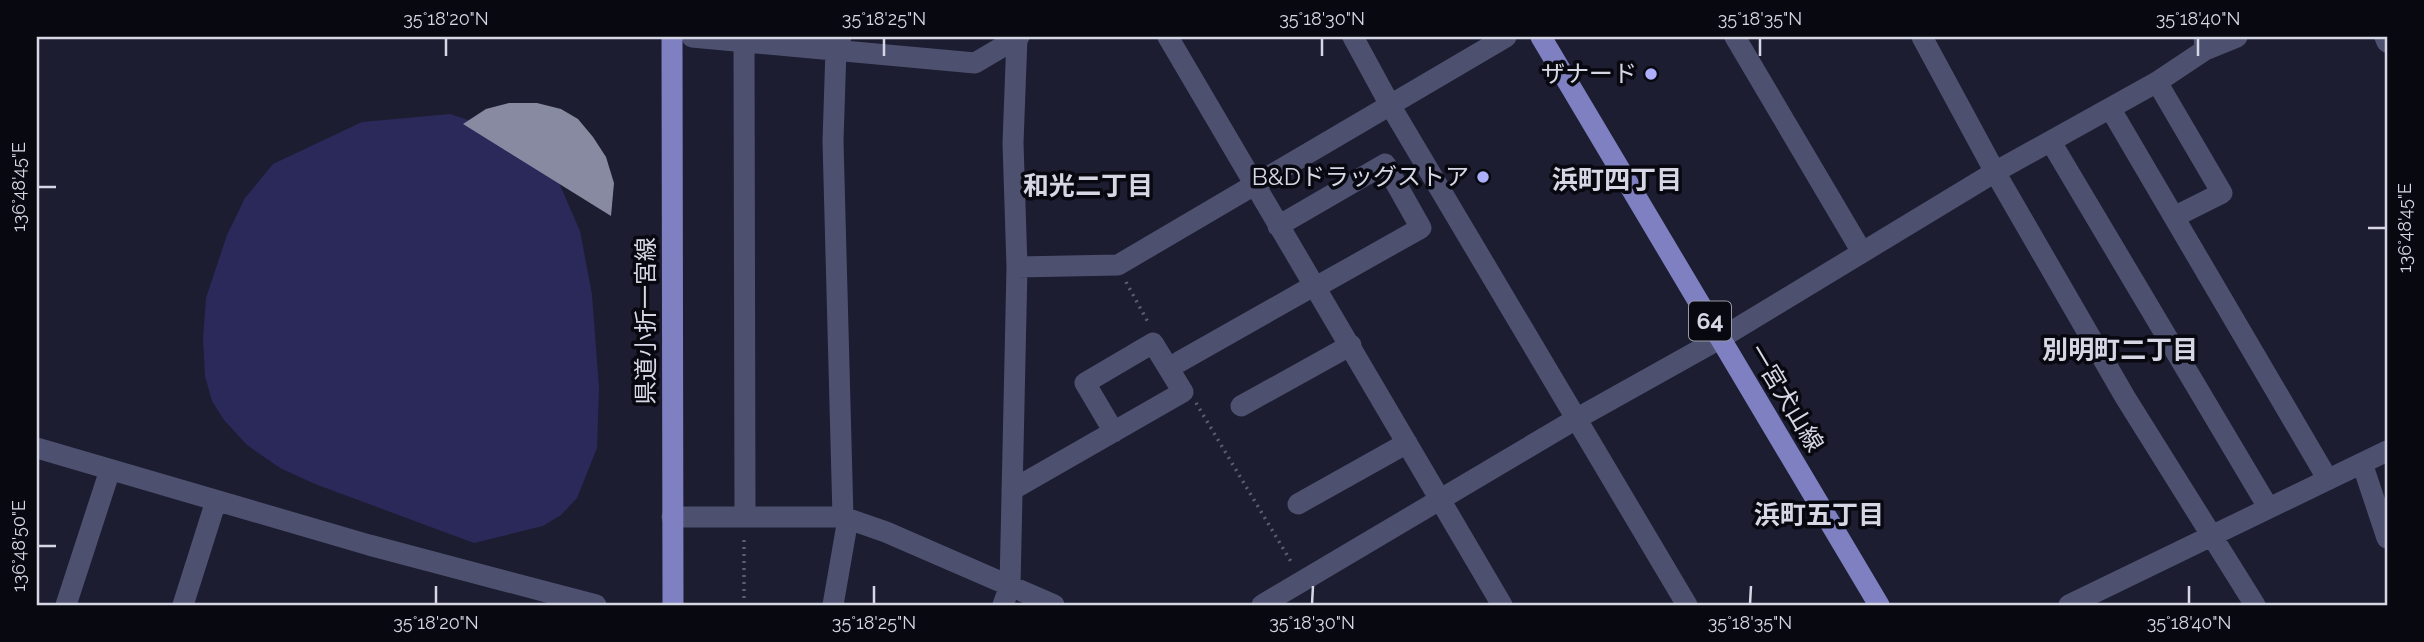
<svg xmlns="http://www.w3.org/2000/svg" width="2424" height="642" viewBox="0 0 2424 642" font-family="Raleway,'Noto Sans JP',sans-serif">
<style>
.green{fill:#2b295a}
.building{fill:#888aa2}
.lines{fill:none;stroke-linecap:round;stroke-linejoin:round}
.path{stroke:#5c5e6f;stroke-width:3.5;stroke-dasharray:2 5;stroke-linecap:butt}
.minor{stroke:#4e5070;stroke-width:21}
.major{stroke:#7e80c2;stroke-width:21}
.ticks{fill:none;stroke:#d5d7e4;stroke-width:2.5}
.poi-dot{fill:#acaffb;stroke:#080810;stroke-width:2.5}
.labels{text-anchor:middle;stroke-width:7;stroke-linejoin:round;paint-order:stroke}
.shield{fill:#080810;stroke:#9899a4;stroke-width:2}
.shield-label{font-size:23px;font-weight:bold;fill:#d5d7e4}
.poi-label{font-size:24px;fill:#d5d7e4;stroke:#080810;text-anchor:end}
.street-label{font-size:24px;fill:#d5d7e4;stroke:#080810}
.neighbourhood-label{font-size:26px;font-weight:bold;fill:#d5d7e4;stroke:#080810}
.neatline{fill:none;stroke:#d5d7e4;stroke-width:2.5}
.ticks-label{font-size:18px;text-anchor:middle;fill:#d5d7e4}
</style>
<rect width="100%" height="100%" fill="#1c1d30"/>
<path class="green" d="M 450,114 L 480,124 L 556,176 L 580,231 L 592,295 L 599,388 L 597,448 L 577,498 L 561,515 L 543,526 L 474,543 L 315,484 L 280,468 L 247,445 L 224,420 L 212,401 L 205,376 L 203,339 L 206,298 L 227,235 L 245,198 L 273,164 L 362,122 Z"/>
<path class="building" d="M 509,103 L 537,103 L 561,109 L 578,119 L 593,137 L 606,157 L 614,183 L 611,216 L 463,124 L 486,109 Z"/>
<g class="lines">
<path class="path" d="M 1126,282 L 1149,324
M 1196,403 L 1293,565
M 744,605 L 744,535"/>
<path class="minor" d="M 692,37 L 975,63 L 1019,37
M 744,37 L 745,515
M 841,37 L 836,49 L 833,141 L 843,517
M 1168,37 L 1502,605
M 1353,37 L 1390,105 L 1687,605
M 1735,37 L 1862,252
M 1922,37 L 1995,172 L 2125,397 L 2255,605
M 2385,37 L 2387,42
M 2205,50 L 2237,37
M 2157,82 L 2222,193 L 2174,217
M 2110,108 L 2327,478
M 2051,142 L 2268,507
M 1278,226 L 1385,164 L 1421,228 L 1316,287
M 1017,267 L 1118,265 L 1506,37
M 1179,362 L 1315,285
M 1241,406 L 1351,345
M 37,448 L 369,545 L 596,605
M 2362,463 L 2387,538
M 1012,490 L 1183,392 L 1153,343 L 1085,383 L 1114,432
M 1298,504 L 1407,443
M 672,517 L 843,517 L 886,532 L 1054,605
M 66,605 L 110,470
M 183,605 L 216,501
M 833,605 L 848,519
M 1003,605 L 1010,586 L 1017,267 L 1013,143 L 1017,37
M 1262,605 L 1576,419 L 1721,338 L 1995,172 L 2157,82 L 2205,50 L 2204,37
M 2069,605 L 2387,451"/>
<path class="major" d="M 672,37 L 673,605
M 1541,37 L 1879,605"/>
</g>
<path class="ticks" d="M 446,56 L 446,38M 884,56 L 884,38M 1322,56 L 1322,38M 1760,56 L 1760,38M 2198,56 L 2198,38M 38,187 L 56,187M 2368,228 L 2386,228M 38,546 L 56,546M 436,604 L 436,586M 874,604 L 874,586M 1312,604 L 1313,586M 1750,604 L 1751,586M 2189,604 L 2189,586"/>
<g class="poi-dot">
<circle cx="1651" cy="74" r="7"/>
<circle cx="1483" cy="177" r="7"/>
</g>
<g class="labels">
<rect class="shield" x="1689" y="301.5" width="42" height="39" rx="5"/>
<g class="shield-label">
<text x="1710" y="329">64</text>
</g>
<g class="poi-label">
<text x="1637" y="82">ザナード</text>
<text x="1469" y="185">B&amp;Dドラッグストア</text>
</g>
<g class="street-label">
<text transform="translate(646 321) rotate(-90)" y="8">県道小折一宮線</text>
<text transform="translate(1786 398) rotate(59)" y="8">一宮犬山線</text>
</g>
<g class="neighbourhood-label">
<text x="1617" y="189">浜町四丁目</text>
<text x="1088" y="195">和光二丁目</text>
<text x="2120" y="359">別明町二丁目</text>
<text x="1819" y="524">浜町五丁目</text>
</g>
</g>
<rect width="2424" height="642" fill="none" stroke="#080810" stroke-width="77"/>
<rect x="38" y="38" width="2348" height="566" class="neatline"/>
<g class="ticks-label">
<text x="446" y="25">35°18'20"N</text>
<text x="884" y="25">35°18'25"N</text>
<text x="1322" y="25">35°18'30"N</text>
<text x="1760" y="25">35°18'35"N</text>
<text x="2198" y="25">35°18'40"N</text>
<text transform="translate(19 187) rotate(-90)" y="6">136°48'45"E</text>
<text transform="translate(2405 228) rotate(-90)" y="6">136°48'45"E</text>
<text transform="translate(19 546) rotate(-90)" y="6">136°48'50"E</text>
<text x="436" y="629">35°18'20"N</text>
<text x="874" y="629">35°18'25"N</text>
<text x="1312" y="629">35°18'30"N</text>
<text x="1750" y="629">35°18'35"N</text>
<text x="2189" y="629">35°18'40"N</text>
</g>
</svg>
